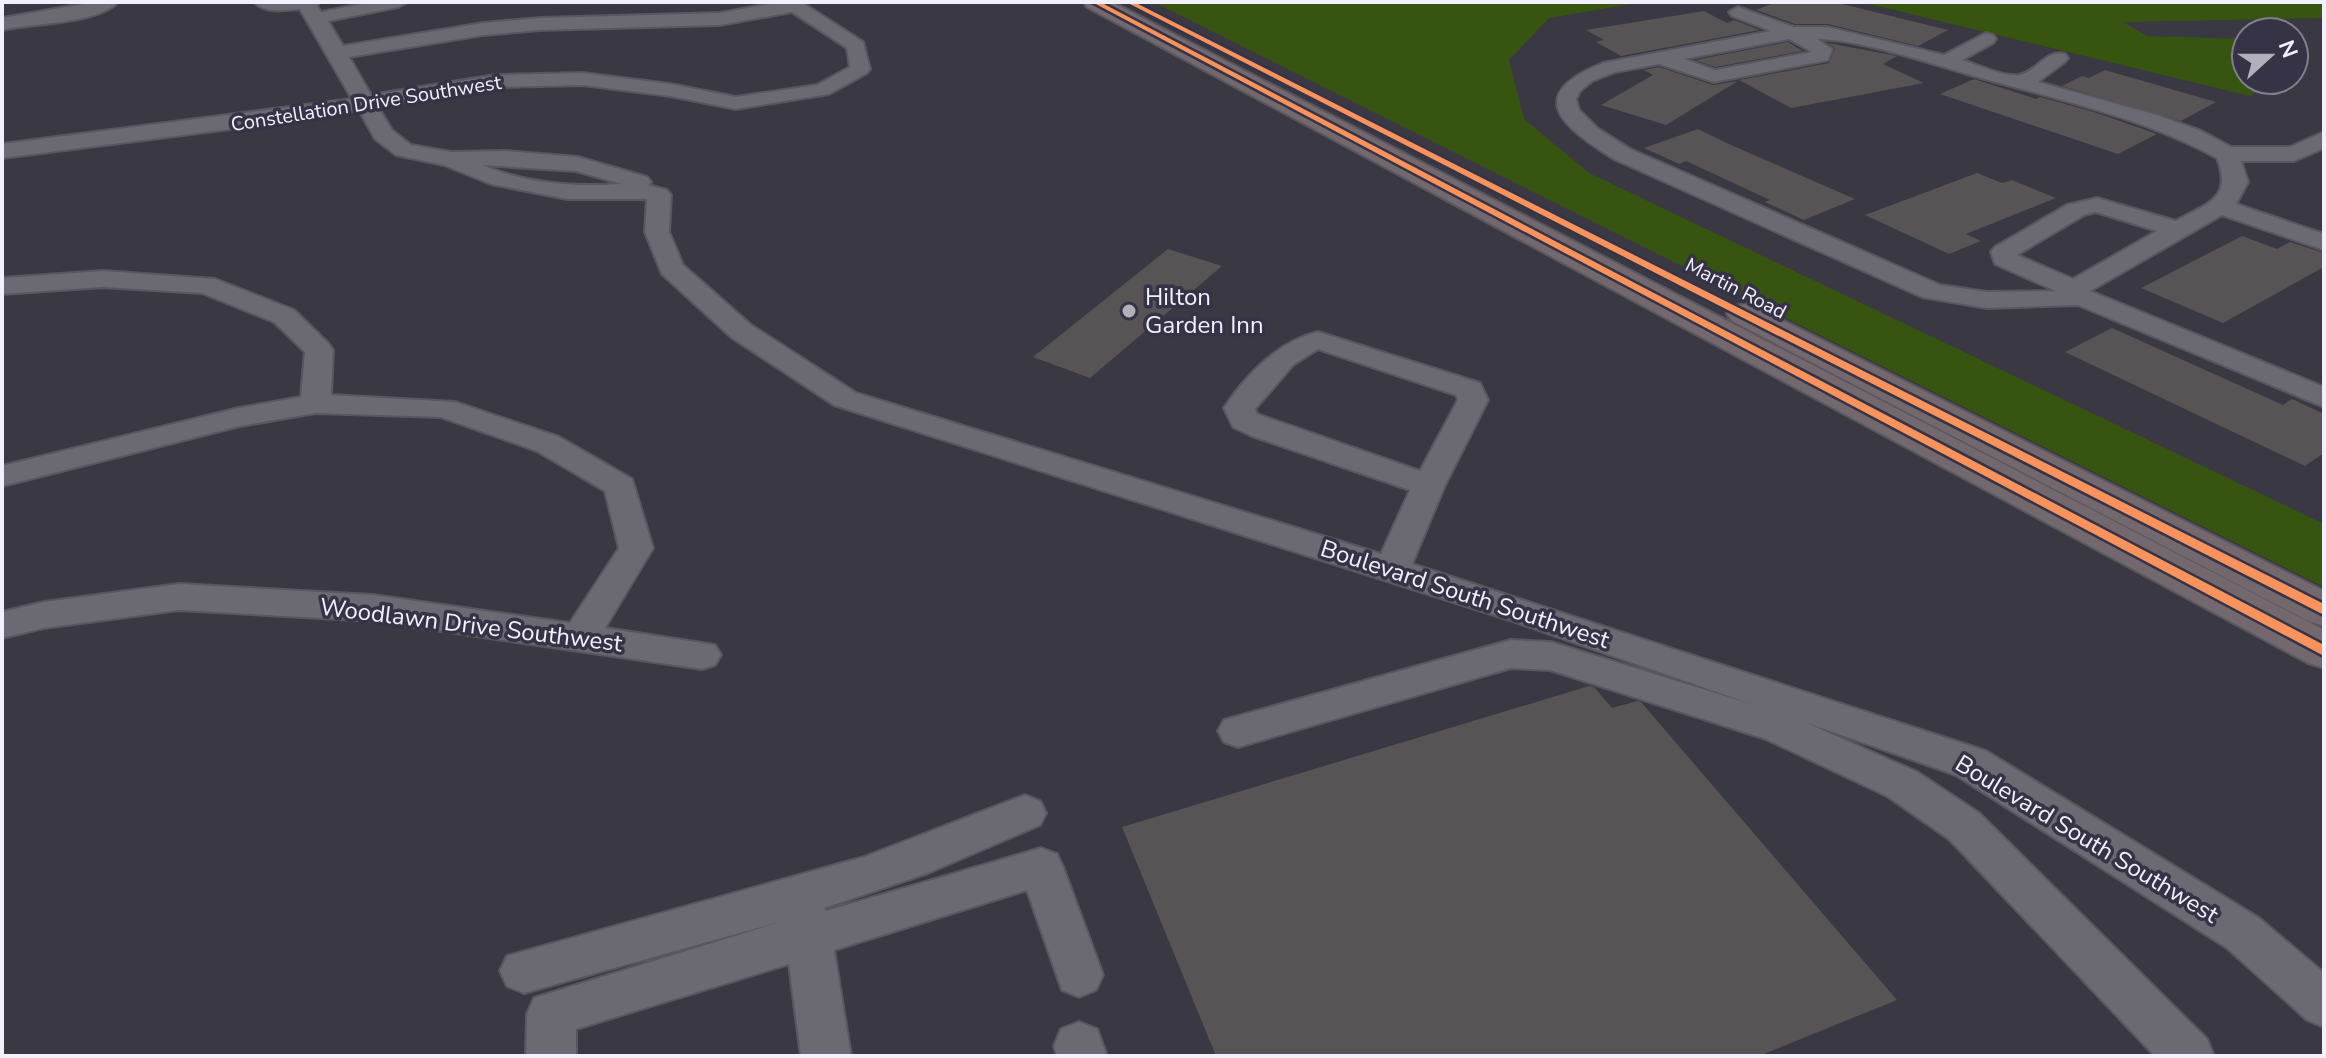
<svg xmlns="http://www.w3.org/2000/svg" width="2326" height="1058" viewBox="0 0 2326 1058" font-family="'Nunito Sans',sans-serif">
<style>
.green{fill:#375510}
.building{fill:#585355}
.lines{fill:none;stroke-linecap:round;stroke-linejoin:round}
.minor-casing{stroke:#58565f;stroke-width:4}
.major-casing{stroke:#58565f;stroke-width:4}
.minor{fill:#6b6a73;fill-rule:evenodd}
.major{fill:#74686f;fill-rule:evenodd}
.cycleway-casing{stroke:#363347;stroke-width:5}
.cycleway{fill:#f8935d;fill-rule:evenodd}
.poi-dot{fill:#b1b0bb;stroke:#363347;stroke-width:3}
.labels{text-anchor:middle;stroke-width:7;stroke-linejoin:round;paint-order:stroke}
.far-street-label{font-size:20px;fill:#f1f0fc;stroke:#363347}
.poi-label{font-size:24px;fill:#f1f0fc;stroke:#363347;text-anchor:start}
.street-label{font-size:24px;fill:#f1f0fc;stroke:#363347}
</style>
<rect width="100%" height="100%" fill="#3a3842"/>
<path class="green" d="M 1154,2 L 1643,2 L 1549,18 L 1509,60 L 1524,119 L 1589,173 L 2324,524 L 2324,587 Z
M 1861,2 L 2324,2 L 2324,18 L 2123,22 L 2147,36 L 2246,39 L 2246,80 L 2275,80 L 2250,96 Z"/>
<path class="building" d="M 1776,2 L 1834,2 L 1948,30 L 1918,46 L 1828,24 L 1795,24 L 1756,10 Z
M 1704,11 L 1727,23 L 1734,20 L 1760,30 L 1621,56 L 1596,42 L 1604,40 L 1586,30 Z
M 1788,42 L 1803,51 L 1715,67 L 1695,60 Z
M 1828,43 L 1897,56 L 1883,64 L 1924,83 L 1791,108 L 1739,80 L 1829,63 L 1835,48 Z
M 1659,67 L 1713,85 L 1738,81 L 1666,125 L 1601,105 L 1653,75 L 1644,70 Z
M 2105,70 L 2216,102 L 2181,121 L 2062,86 L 2082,76 L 2089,78 Z
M 1974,79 L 2036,99 L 2040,97 L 2094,112 L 2157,134 L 2118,154 L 1940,94 Z
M 1698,129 L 1731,145 L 1855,199 L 1804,220 L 1765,202 L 1770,200 L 1686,161 L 1679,164 L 1644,148 Z
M 1977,173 L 2002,183 L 2012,180 L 2056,198 L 1966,234 L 1981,241 L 1949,254 L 1865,215 Z
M 2242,236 L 2277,249 L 2290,242 L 2324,253 L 2324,267 L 2223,323 L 2141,288 Z
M 1168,249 L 1222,266 L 1090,378 L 1033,357 Z
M 2112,328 L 2283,405 L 2292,399 L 2324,414 L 2324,453 L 2305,466 L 2065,352 Z
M 1589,686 L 1594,687 L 1612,708 L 1637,701 L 1641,702 L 1897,1000 L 1759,1056 L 1216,1056 L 1122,827 Z"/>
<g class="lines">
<g class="minor-casing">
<path id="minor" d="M 95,2 L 118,2 C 98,24 31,23 2,30 L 2,18 Z
M 254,2 L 319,2 L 317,6 L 321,12 L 371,2 L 407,2 L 398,7 L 328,21 L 343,46 L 483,23 L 540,18 L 720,13 L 780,2 L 801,2 L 863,42 L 870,69 L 867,73 L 829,94 L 736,109 L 670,96 L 583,85 L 496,87 L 378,107 L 392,130 L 411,145 L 451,152 L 505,151 L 578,157 L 647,177 L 651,182 L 648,185 L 667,190 L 671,195 L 669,232 L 683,265 L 751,325 L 856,393 L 1381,554 L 1410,490 L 1252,436 L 1233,427 L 1224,408 C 1247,374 1277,342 1318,332 L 1480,383 L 1488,400 L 1445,485 L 1412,564 L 1986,751 L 2259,918 L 2324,973 L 2324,1027 L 2307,1020 L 2227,948 L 1956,775 L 1807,723 L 1917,772 L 1979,813 L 2207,1039 L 2214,1056 L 2155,1056 L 1949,839 L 1887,796 L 1766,739 L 1550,670 L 1511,668 L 1238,747 L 1224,742 L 1218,731 L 1224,720 L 1511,640 L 1551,642 L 1754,705 L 1510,620 L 834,405 L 731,337 L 662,274 L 645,232 L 647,199 L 567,199 L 491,184 L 444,165 L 396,155 L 375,139 L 359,110 L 285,122 L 2,158 L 2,144 L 352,99 L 300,9 C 284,10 267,14 254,2 ZM 792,12 L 847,48 L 850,67 L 817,85 L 736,97 L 670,84 L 583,73 L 496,75 L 371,95 L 349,57 L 483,35 L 540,30 L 720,25 ZM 482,165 L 576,171 L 622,184 C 574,187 527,184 482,165 ZM 1318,349 L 1456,395 L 1458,400 L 1420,471 L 1257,414 L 1255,409 L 1294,364 Z
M 1738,7 L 1794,27 L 1827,27 L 1944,55 L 1986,33 L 1993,35 L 1996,39 L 1993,43 L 1962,60 C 1978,65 2003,77 2019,75 C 2037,72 2045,49 2065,54 L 2068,58 L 2065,62 L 2038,82 L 2157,115 L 2201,131 L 2231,147 L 2290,147 L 2324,132 L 2324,148 L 2294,161 L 2241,161 L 2248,182 L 2236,204 L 2324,234 L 2324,250 L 2222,215 L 2090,291 L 2324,387 L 2324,407 L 2078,305 L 1987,308 L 1922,297 L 1614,159 C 1561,126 1523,95 1603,63 L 1771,31 L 1732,16 L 1729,12 ZM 1789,39 L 1812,52 L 1715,70 L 1684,59 ZM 1817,39 C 1857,39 1927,62 1967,74 C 2051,98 2140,116 2217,158 C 2233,199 2207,203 2176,221 L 2097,198 L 2067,205 L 1995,247 L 1991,252 L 1995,264 L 2056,291 L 1987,292 L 1940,285 L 1630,149 L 1597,128 L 1579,110 L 1576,99 L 1580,91 L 1592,81 L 1615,72 L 1659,64 L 1714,82 L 1828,60 L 1832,49 ZM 2096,212 L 2157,231 L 2073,279 L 2017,255 L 2084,215 Z
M 103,271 L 215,279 L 294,310 L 329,344 L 333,350 L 331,395 L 455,402 L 559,437 L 632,479 L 653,548 L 605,628 L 715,645 L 721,655 L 715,665 L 702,669 L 373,621 L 179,610 L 44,628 L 2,638 L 2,612 L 44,602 L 179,584 L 373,595 L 570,623 L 619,548 L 605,491 L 537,451 L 441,417 L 316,413 L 240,426 L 2,486 L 2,466 L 239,408 L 301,397 L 305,352 L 274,322 L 202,293 L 103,287 L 2,294 L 2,278 Z
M 1025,795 L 1040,801 L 1046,813 L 1040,825 L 928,873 L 824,908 L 826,911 L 1041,848 L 1057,854 L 1063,867 L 1103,975 L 1096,990 L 1079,997 L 1062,990 L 1027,890 L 834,950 L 851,1056 L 801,1056 L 789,964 L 576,1029 L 576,1056 L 526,1056 L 527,1014 L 534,998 L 783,921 L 524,993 L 507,986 L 500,971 L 507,956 L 864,857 Z
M 1079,1022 L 1097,1029 L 1107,1056 L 1057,1056 L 1054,1046 L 1061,1029 Z"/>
</g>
<g class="major-casing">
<path id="major" d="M 1084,2 L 1112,2 L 2324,630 L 2324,668 L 2308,663 L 1087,7 Z
M 1744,304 L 1756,307 L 2324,591 L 2324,626 L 2308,621 L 1732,321 L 1727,314 L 1732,307 Z"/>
</g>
<use href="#minor" class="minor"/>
<use href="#major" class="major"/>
<g class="cycleway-casing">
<path id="cycleway" d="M 1092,2 L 1100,2 L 2324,645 L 2324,656 Z
M 1126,2 L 1134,2 L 2324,604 L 2324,615 Z"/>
</g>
<use href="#cycleway" class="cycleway"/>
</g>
<circle class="poi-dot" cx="1129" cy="311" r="8"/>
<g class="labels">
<g class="far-street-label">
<text transform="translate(366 103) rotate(-9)" y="7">Constellation Drive Southwest</text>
<text transform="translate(1736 288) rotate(27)" y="7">Martin Road</text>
</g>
<g class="poi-label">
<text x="1145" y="305">Hilton<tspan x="1145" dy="28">Garden Inn</tspan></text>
</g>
<g class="street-label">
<text transform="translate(1465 594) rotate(18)" y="8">Boulevard South Southwest</text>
<text transform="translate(471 625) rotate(7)" y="8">Woodlawn Drive Southwest</text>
<text transform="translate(2087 839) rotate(31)" y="8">Boulevard South Southwest</text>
</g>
</g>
<rect width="2326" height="1058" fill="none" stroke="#f1f0fc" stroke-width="8"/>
<g transform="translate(2270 56) rotate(69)"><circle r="38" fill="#363347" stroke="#817f8f" stroke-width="2"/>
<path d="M0-6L14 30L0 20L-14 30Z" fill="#b1b0bb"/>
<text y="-12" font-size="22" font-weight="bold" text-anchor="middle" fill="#f1f0fc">N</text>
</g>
</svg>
